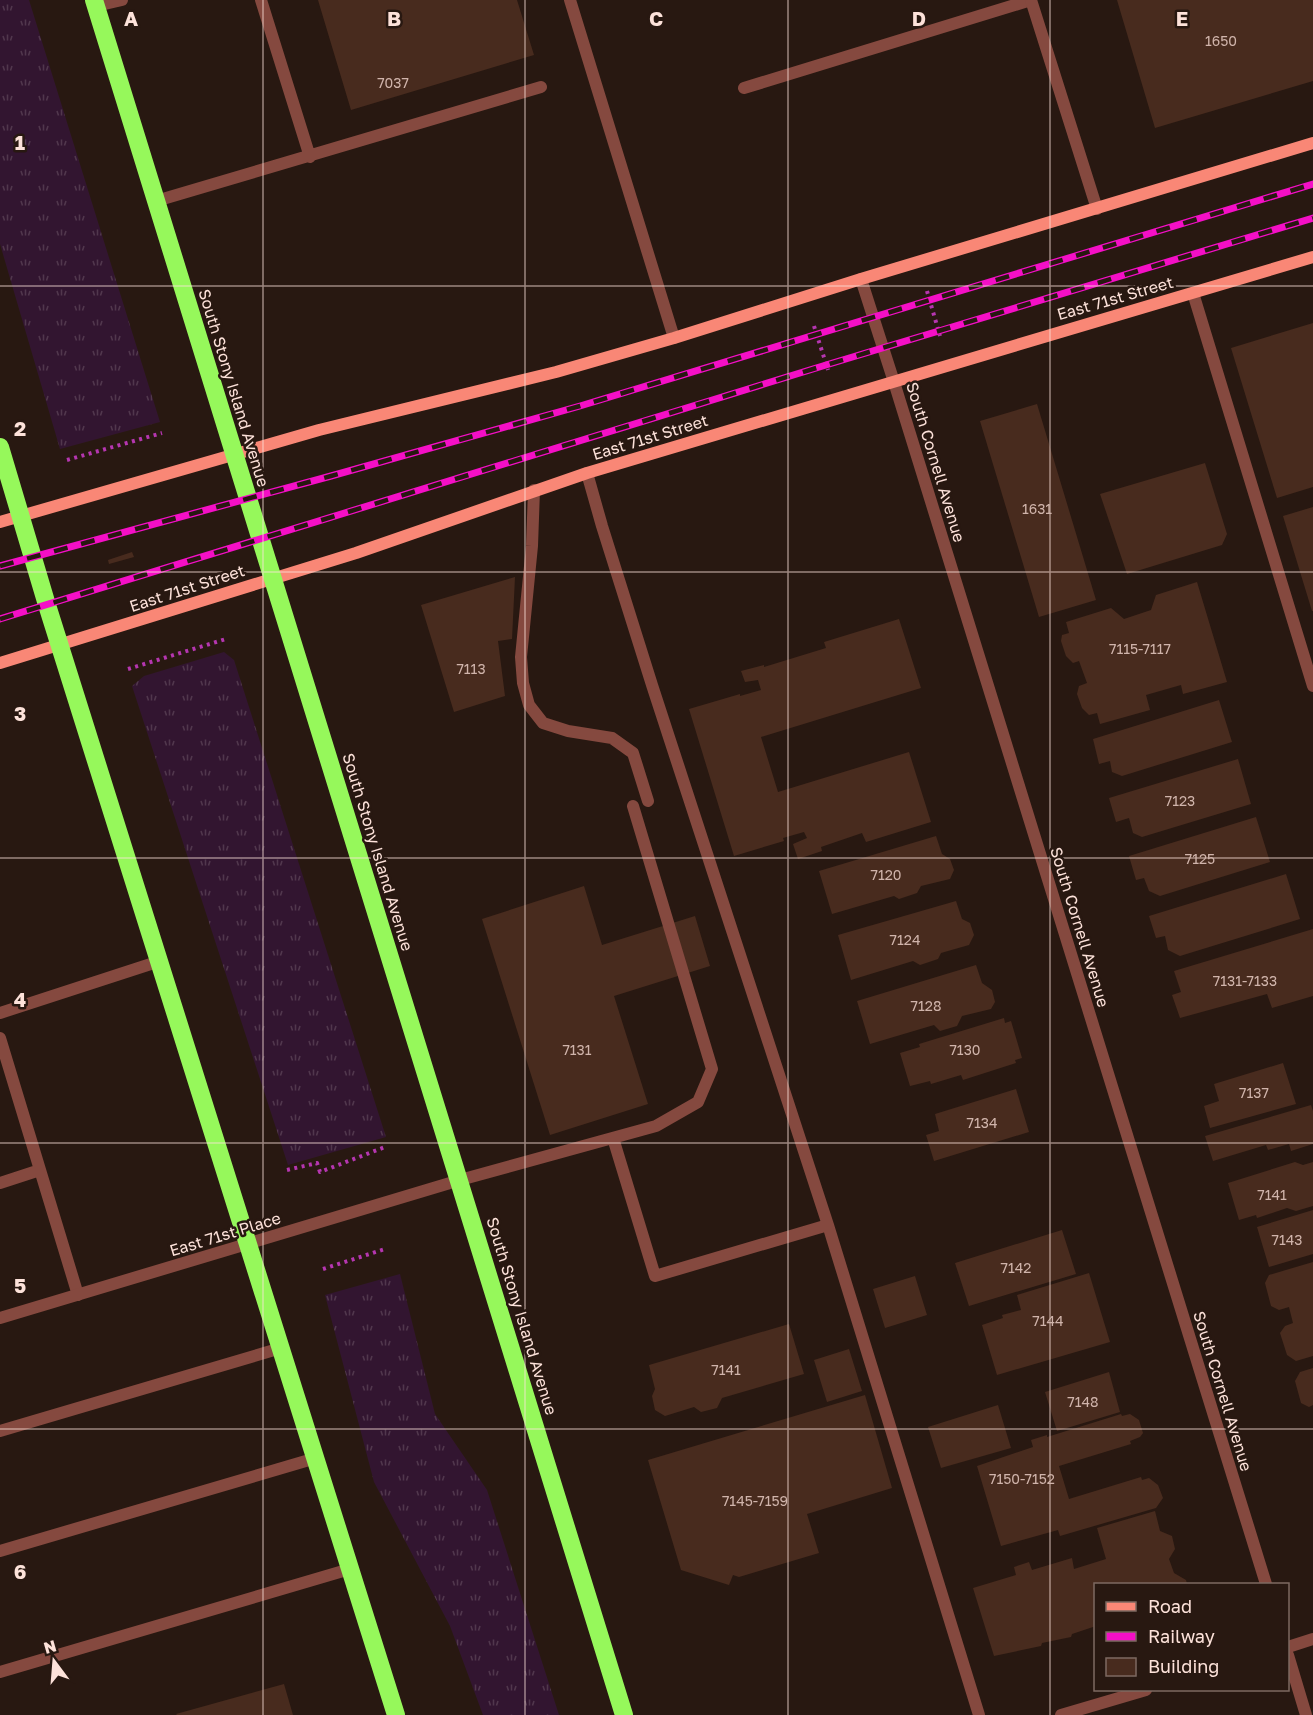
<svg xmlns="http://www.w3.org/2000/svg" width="1313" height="1715" viewBox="0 0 1313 1715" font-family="'Golos Text',sans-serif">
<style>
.grass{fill:url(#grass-tufts)}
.building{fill:#482b1e}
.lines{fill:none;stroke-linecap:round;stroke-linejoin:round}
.path{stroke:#b536b0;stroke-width:4;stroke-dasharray:3 4.5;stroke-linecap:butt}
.lane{stroke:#85493f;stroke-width:12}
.street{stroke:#85493f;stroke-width:12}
.secondary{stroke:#f98776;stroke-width:12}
.highway{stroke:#96f85b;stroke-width:18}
.rail-casing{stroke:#f40fc6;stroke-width:7}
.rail{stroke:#281811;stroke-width:4.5;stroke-dasharray:14;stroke-linecap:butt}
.grid{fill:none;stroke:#fde2da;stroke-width:1.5;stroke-opacity:0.55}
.labels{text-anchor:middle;stroke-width:5;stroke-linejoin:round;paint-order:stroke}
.number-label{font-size:14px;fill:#d0b4ab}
.street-label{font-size:16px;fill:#fde2da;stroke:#281811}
.grid-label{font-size:20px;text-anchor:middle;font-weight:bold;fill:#fde2da;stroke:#281811;stroke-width:5;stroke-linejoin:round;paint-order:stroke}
</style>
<defs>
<pattern id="grass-tufts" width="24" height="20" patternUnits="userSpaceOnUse" patternTransform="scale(1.5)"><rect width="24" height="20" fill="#321530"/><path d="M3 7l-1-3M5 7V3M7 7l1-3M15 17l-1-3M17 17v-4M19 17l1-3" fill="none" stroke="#51374d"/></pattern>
</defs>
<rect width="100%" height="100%" fill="#281811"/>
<path class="grass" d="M 0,0 L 29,0 L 160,422 L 60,449 L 0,244 Z
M 224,652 L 234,660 L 386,1137 L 288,1165 L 132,686 L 144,676 Z
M 400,1274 L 435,1414 L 487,1490 L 559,1715 L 483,1715 L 450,1626 L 374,1482 L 325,1295 Z"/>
<path class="building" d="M 318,0 L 517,0 L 534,55 L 351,110 Z
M 1117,0 L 1313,0 L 1313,81 L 1155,128 Z
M 1313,323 L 1313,487 L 1277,498 L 1231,348 Z
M 1037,404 L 1096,600 L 1039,617 L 980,421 Z
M 1205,463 L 1227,534 L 1222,545 L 1127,574 L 1100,494 Z
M 1313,507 L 1313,611 L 1312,611 L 1283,516 Z
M 132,552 L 134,557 L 109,564 L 108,560 Z
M 515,577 L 512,639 L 498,641 L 505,696 L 454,712 L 421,605 Z
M 1197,582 L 1227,682 L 1183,694 L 1181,685 L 1146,695 L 1150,710 L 1100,724 L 1097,713 L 1089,715 L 1082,708 L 1077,694 L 1079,686 L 1087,683 L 1079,661 L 1073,663 L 1066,656 L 1061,641 L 1062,635 L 1069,633 L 1066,622 L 1111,608 L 1124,619 L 1151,610 L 1156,595 Z
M 899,619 L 921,688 L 761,737 L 778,792 L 909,752 L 931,822 L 866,842 L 862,833 L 821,847 L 822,851 L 798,859 L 793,844 L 807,838 L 804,832 L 783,838 L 784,841 L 734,856 L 689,709 L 740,694 L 740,696 L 761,690 L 758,680 L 745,682 L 741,671 L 764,665 L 764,667 L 826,648 L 824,642 Z
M 1219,700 L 1232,742 L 1122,776 L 1112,772 L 1110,761 L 1099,764 L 1093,739 Z
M 1238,759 L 1251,804 L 1142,837 L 1133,833 L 1129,818 L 1116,822 L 1109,798 Z
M 1256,817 L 1270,862 L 1160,896 L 1149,891 L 1144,878 L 1136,880 L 1129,856 Z
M 936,836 L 942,854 L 950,859 L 954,870 L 950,879 L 921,886 L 917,893 L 899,899 L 894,896 L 832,914 L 819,871 Z
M 1286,874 L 1300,919 L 1180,956 L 1168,950 L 1165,936 L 1156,938 L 1149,916 Z
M 584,886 L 602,945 L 695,916 L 710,966 L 614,996 L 648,1104 L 550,1135 L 482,919 Z
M 956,901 L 962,919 L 970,923 L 974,935 L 969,945 L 941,953 L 938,959 L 920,965 L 913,961 L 851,980 L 838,935 Z
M 1313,929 L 1313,996 L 1272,1008 L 1267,994 L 1180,1018 L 1172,995 L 1181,992 L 1174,971 Z
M 976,965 L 982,983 L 992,990 L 995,1002 L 991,1009 L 962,1016 L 957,1026 L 940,1031 L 934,1025 L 870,1044 L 857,1001 Z
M 1004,1018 L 1005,1023 L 1011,1021 L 1022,1058 L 1015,1060 L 1016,1063 L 963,1080 L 961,1075 L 931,1084 L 930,1081 L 910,1086 L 900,1053 L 920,1047 L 919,1044 Z
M 1283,1063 L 1296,1104 L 1210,1128 L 1204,1106 L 1219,1101 L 1214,1084 Z
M 1016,1089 L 1029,1132 L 934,1161 L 926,1135 L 939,1131 L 935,1114 Z
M 1311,1105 L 1313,1111 L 1313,1144 L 1291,1151 L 1289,1144 L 1268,1150 L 1266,1145 L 1213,1161 L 1205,1136 Z
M 1295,1162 L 1303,1165 L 1313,1162 L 1313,1206 L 1296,1211 L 1287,1208 L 1257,1218 L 1256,1215 L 1239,1220 L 1228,1183 Z
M 1313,1210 L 1313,1254 L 1269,1267 L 1257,1227 Z
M 1062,1230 L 1076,1274 L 969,1306 L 955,1263 Z
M 1313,1262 L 1313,1356 L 1296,1361 L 1287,1355 L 1280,1333 L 1285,1326 L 1293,1323 L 1289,1307 L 1279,1310 L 1271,1306 L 1265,1283 L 1269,1275 Z
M 1089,1273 L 1110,1342 L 997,1375 L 982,1325 L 1003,1318 L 1002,1315 L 1021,1310 L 1017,1295 Z
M 915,1276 L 927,1315 L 885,1328 L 873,1289 Z
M 789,1324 L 804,1374 L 722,1398 L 717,1408 L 701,1412 L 694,1407 L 665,1416 L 655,1410 L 652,1396 L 655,1389 L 649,1365 Z
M 849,1349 L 862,1391 L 827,1402 L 814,1360 Z
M 1313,1368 L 1313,1405 L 1309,1407 L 1301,1403 L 1295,1381 L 1300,1372 Z
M 1109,1372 L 1120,1412 L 1057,1431 L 1045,1392 Z
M 865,1395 L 892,1488 L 807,1514 L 819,1553 L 739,1577 L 733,1575 L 729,1585 L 681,1570 L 648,1460 Z
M 998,1405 L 1011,1448 L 941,1468 L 928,1427 Z
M 1121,1414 L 1122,1416 L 1130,1414 L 1139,1420 L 1143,1433 L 1140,1437 L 1130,1441 L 1131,1444 L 1059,1466 L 1069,1499 L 1141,1477 L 1142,1480 L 1149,1478 L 1158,1485 L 1163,1498 L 1156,1508 L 1060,1536 L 1058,1530 L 1001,1546 L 977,1466 L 1033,1447 L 1031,1440 L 1047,1435 L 1047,1437 Z
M 1155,1511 L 1160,1531 L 1172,1536 L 1175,1549 L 1169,1559 L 1174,1573 L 1186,1580 L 1187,1584 L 1096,1584 L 1096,1626 L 1072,1634 L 1071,1637 L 1042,1643 L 1041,1646 L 994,1656 L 973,1588 L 1016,1575 L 1014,1567 L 1029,1562 L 1032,1570 L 1072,1558 L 1074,1569 L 1106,1559 L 1097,1528 Z
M 284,1684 L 293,1715 L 177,1715 L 176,1714 Z"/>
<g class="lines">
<path class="path" d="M 927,291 L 940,336
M 814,326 L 828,370
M 67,460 L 162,433
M 128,669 L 226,639
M 287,1170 L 317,1163 L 320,1172 L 385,1147
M 323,1269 L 385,1249"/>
<path class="lane" d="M 261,0 L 310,157
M 570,0 L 674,338
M 96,6 L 122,0
M 744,88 L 1031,0
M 156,201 L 541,87
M 1193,293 L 1313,686
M 587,473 L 602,526 L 652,685 L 828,1225 L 979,1715
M 534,490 L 532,546 L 521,657 L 523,683 L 529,705 L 543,723 L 568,731 L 612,738 L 633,753 L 648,801
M 0,1013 L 160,961
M 0,1038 L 78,1295
M 613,1138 L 655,1276 L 828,1225
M 460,1180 L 656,1126 L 698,1102 L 712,1069 L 633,806
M 0,1183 L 40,1170
M 0,1431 L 281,1348
M 0,1551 L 316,1458
M 0,1672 L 350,1569"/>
<path class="street" d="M 1031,0 L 1097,209
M 861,279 L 894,382 L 1266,1584
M 0,1318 L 460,1180
M 1288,1647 L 1313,1639
M 1288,1655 L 1306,1715
M 1061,1715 L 1146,1690"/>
<path class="secondary" d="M 0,522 L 319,430 L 556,372 L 674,338 L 861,279 L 1313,143
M 0,663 L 356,553 L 587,473 L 1313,257"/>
<path class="highway" d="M 94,0 L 624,1715
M 0,447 L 47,605 L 396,1715"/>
<g class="rail-casing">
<path id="rail" d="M 0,566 L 331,476 L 580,406 L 1313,184
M 0,619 L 826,365 L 1313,218"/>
</g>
<use href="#rail" class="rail"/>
</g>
<path class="grid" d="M 263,0 L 263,1715M 525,0 L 525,1715M 788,0 L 788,1715M 1050,0 L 1050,1715M 0,286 L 1313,286M 0,572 L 1313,572M 0,858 L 1313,858M 0,1143 L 1313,1143M 0,1429 L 1313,1429"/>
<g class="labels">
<g class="number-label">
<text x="1221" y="46">1650</text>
<text x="393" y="88">7037</text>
<text x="1037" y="514">1631</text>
<text x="1140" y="654">7115-7117</text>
<text x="471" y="674">7113</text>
<text x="1180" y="806">7123</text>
<text x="1200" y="864">7125</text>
<text x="886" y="880">7120</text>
<text x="905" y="945">7124</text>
<text x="1245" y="986">7131-7133</text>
<text x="926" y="1011">7128</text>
<text x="577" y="1055">7131</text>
<text x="965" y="1055">7130</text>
<text x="1254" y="1098">7137</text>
<text x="982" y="1128">7134</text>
<text x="1272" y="1200">7141</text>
<text x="1287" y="1245">7143</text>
<text x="1016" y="1273">7142</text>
<text x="1048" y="1326">7144</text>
<text x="726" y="1375">7141</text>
<text x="1083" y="1407">7148</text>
<text x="1022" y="1484">7150-7152</text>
<text x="755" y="1506">7145-7159</text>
</g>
<g class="street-label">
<text transform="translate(1115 298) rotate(-16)" y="6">East 71st Street</text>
<text transform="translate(234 388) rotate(73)" y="6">South Stony Island Avenue</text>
<text transform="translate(650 437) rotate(-17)" y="6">East 71st Street</text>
<text transform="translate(936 462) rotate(73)" y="6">South Cornell Avenue</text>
<text transform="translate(187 588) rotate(-18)" y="6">East 71st Street</text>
<text transform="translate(378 852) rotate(73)" y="6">South Stony Island Avenue</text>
<text transform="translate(1080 927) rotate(73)" y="6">South Cornell Avenue</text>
<text transform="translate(225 1234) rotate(-17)" y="6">East 71st Place</text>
<text transform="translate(522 1316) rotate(73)" y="6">South Stony Island Avenue</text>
<text transform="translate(1223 1391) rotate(73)" y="6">South Cornell Avenue</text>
</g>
</g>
<g class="grid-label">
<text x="131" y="26">A</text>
<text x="394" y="26">B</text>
<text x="656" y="26">C</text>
<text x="919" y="26">D</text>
<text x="1182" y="26">E</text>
<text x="20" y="150">1</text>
<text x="20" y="436">2</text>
<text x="20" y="721">3</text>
<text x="20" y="1007">4</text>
<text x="20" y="1293">5</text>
<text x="20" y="1579">6</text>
</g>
<rect x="1094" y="1583" width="195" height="108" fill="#281811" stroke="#7d6961" stroke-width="1.5"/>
<rect x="1106" y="1602" width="30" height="9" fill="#f98776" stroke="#7d6961" stroke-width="1.5"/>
<text x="1148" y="1613" font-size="18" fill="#fde2da">Road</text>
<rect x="1106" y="1632" width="30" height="9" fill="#f40fc6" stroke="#7d6961" stroke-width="1.5"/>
<text x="1148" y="1643" font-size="18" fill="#fde2da">Railway</text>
<rect x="1106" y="1658" width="30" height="18" fill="#482b1e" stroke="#7d6961" stroke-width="1.5"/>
<text x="1148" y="1673" font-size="18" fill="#fde2da">Building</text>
<g transform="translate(54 1661) rotate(344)" stroke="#281811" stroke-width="4.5" paint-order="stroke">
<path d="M0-4.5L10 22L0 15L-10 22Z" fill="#fde2da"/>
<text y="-9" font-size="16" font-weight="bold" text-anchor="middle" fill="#fde2da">N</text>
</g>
</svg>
